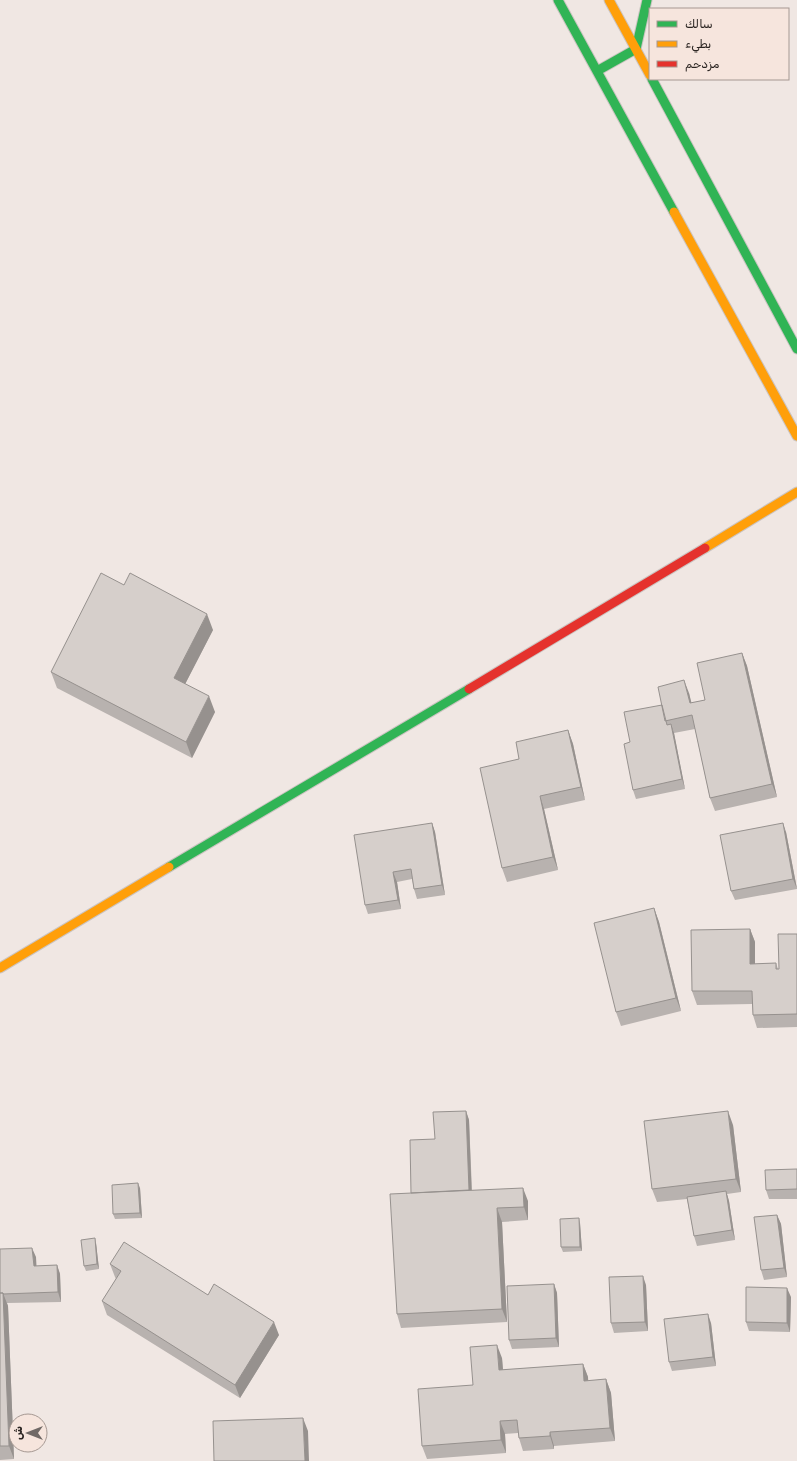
<svg xmlns="http://www.w3.org/2000/svg" width="797" height="1461" viewBox="0 0 797 1461" font-family="Rubik,'Noto Naskh Arabic',sans-serif">
<style>
.lines{fill:none;stroke-linecap:round;stroke-linejoin:round}
.fast-casing{stroke:#cbc4c1;stroke-width:11}
.slow-casing{stroke:#cbc4c1;stroke-width:11}
.jam-casing{stroke:#cbc4c1;stroke-width:11}
.fast{stroke:#30b455;stroke-width:9}
.slow{stroke:#ff9f0a;stroke-width:9}
.jam{stroke:#e5322d;stroke-width:9}
.wall{fill:#b8b2af}
.shaded-wall{fill:#96918e}
.building{fill:#d6cfcb;stroke:#96918e}
</style>
<rect width="100%" height="100%" fill="#f0e7e3"/>
<g class="lines">
<g class="fast-casing">
<path id="fast" d="M 558,0 L 674,212
M 597,71 L 636,49 L 647,0
M 652,79 L 797,349
M 169,867 L 469,689"/>
</g>
<g class="slow-casing">
<path id="slow" d="M 609,0 L 650,75
M 674,212 L 797,436
M 705,548 L 797,492
M 0,968 L 169,867"/>
</g>
<g class="jam-casing">
<path id="jam" d="M 469,689 L 705,548"/>
</g>
<use href="#fast" class="fast"/>
<use href="#slow" class="slow"/>
<use href="#jam" class="jam"/>
</g>
<path class="wall" d="M 124,585 L 213,630 L 185,684 L 215,712 L 192,758 L 57,688 L 51,672 Z
M 742,653 L 747,666 L 777,797 L 715,811 L 710,798 L 695,729 L 674,733 L 685,789 L 636,799 L 633,790 L 630,742 L 662,705 L 689,693 L 691,703 L 705,700 Z
M 568,730 L 573,744 L 585,800 L 544,809 L 558,870 L 507,882 L 502,868 L 519,759 Z
M 432,823 L 435,832 L 445,895 L 417,899 L 414,889 L 412,879 L 397,882 L 401,909 L 368,914 L 365,905 Z
M 786,832 L 797,889 L 735,900 L 731,891 Z
M 654,908 L 659,922 L 681,1011 L 621,1026 L 616,1012 Z
M 750,929 L 755,942 L 755,964 L 776,963 L 778,969 L 779,969 L 797,934 L 797,1027 L 757,1028 L 753,1015 L 752,1004 L 697,1005 L 692,991 Z
M 466,1111 L 469,1120 L 472,1190 L 528,1201 L 528,1220 L 502,1222 L 507,1322 L 401,1328 L 397,1314 L 411,1193 L 435,1139 Z
M 733,1125 L 741,1192 L 727,1194 L 729,1201 L 735,1240 L 697,1246 L 694,1236 L 687,1199 L 657,1202 L 652,1189 Z
M 797,1169 L 797,1199 L 769,1199 L 766,1190 Z
M 140,1188 L 142,1218 L 115,1219 L 113,1214 Z
M 777,1215 L 781,1224 L 787,1277 L 764,1280 L 761,1270 Z
M 580,1223 L 582,1251 L 563,1252 L 561,1247 Z
M 96,1243 L 99,1269 L 86,1271 L 84,1266 Z
M 0,1249 L 36,1257 L 36,1266 L 57,1265 L 60,1274 L 61,1302 L 7,1303 L 8,1306 L 14,1459 L 0,1460 Z
M 110,1264 L 208,1295 L 279,1335 L 240,1398 L 107,1315 L 102,1301 L 116,1279 L 115,1277 Z
M 554,1284 L 557,1293 L 559,1347 L 512,1349 L 509,1340 Z
M 646,1285 L 648,1331 L 614,1333 L 611,1323 Z
M 791,1297 L 790,1332 L 749,1331 L 746,1322 Z
M 711,1323 L 716,1366 L 672,1371 L 669,1362 Z
M 502,1358 L 503,1370 L 583,1364 L 588,1377 L 588,1381 L 606,1379 L 611,1393 L 615,1441 L 554,1446 L 554,1449 L 523,1451 L 519,1438 L 518,1433 L 505,1434 L 506,1453 L 427,1459 L 422,1446 L 473,1385 Z"/>
<path class="shaded-wall" d="M 207,614 L 213,630 L 180,694 L 174,678 Z
M 742,653 L 747,666 L 777,797 L 772,784 Z
M 684,680 L 689,693 L 695,717 L 690,703 Z
M 209,696 L 215,712 L 192,758 L 186,742 Z
M 671,724 L 674,733 L 685,789 L 682,779 Z
M 568,730 L 573,744 L 585,800 L 581,787 Z
M 540,796 L 544,809 L 558,870 L 553,857 Z
M 432,823 L 435,832 L 445,895 L 442,885 Z
M 783,823 L 786,832 L 797,889 L 793,879 Z
M 393,872 L 397,882 L 401,909 L 398,900 Z
M 654,908 L 659,922 L 681,1011 L 676,998 Z
M 750,929 L 755,942 L 755,977 L 750,964 Z
M 466,1111 L 469,1120 L 472,1203 L 469,1193 Z
M 728,1111 L 733,1125 L 741,1192 L 736,1179 Z
M 138,1183 L 140,1188 L 142,1218 L 140,1213 Z
M 523,1188 L 528,1201 L 528,1220 L 524,1207 Z
M 726,1191 L 729,1201 L 735,1240 L 732,1230 Z
M 497,1208 L 502,1222 L 507,1322 L 502,1309 Z
M 777,1215 L 781,1224 L 787,1277 L 784,1268 Z
M 579,1218 L 580,1223 L 582,1251 L 580,1247 Z
M 95,1238 L 96,1243 L 99,1269 L 97,1264 Z
M 32,1248 L 36,1257 L 37,1275 L 34,1266 Z
M 57,1265 L 60,1274 L 61,1302 L 58,1292 Z
M 643,1276 L 646,1285 L 648,1331 L 645,1322 Z
M 554,1284 L 557,1293 L 559,1347 L 556,1338 Z
M 787,1288 L 791,1297 L 790,1332 L 787,1323 Z
M 3,1293 L 8,1306 L 14,1459 L 9,1446 Z
M 708,1314 L 711,1323 L 716,1366 L 713,1357 Z
M 274,1322 L 279,1335 L 240,1398 L 235,1385 Z
M 497,1345 L 502,1358 L 504,1383 L 499,1370 Z
M 583,1364 L 588,1377 L 589,1395 L 584,1381 Z
M 606,1379 L 611,1393 L 615,1441 L 610,1428 Z
M 303,1418 L 308,1431 L 309,1461 L 305,1461 Z
M 500,1421 L 505,1434 L 506,1453 L 501,1440 Z
M 550,1432 L 554,1446 L 554,1449 L 550,1436 Z"/>
<path class="building" d="M 101,573 L 124,585 L 130,573 L 207,614 L 174,678 L 209,696 L 186,742 L 51,672 Z
M 742,653 L 772,784 L 710,798 L 692,715 L 665,721 L 658,687 L 684,680 L 690,703 L 705,700 L 697,663 Z
M 662,705 L 667,725 L 671,724 L 682,779 L 633,790 L 624,744 L 630,742 L 624,712 Z
M 568,730 L 581,787 L 540,796 L 553,857 L 502,868 L 480,768 L 519,759 L 516,742 Z
M 432,823 L 442,885 L 414,889 L 411,869 L 393,872 L 398,900 L 365,905 L 354,835 Z
M 783,823 L 793,879 L 731,891 L 720,835 Z
M 654,908 L 676,998 L 616,1012 L 594,923 Z
M 750,929 L 750,964 L 776,963 L 776,969 L 779,969 L 778,934 L 797,934 L 797,1014 L 753,1015 L 752,991 L 692,991 L 691,930 Z
M 466,1111 L 469,1190 L 411,1193 L 410,1140 L 435,1139 L 433,1112 Z
M 728,1111 L 736,1179 L 652,1189 L 644,1121 Z
M 797,1169 L 797,1189 L 766,1190 L 765,1170 Z
M 138,1183 L 140,1213 L 113,1214 L 112,1185 Z
M 523,1188 L 524,1207 L 497,1208 L 502,1309 L 397,1314 L 390,1194 Z
M 726,1191 L 732,1230 L 694,1236 L 687,1197 Z
M 777,1215 L 784,1268 L 761,1270 L 754,1217 Z
M 579,1218 L 580,1247 L 561,1247 L 560,1219 Z
M 95,1238 L 97,1264 L 84,1266 L 81,1240 Z
M 124,1242 L 208,1295 L 214,1284 L 274,1322 L 235,1385 L 102,1301 L 121,1271 L 110,1264 Z
M 32,1248 L 34,1266 L 57,1265 L 58,1292 L 3,1294 L 3,1293 L 0,1293 L 0,1249 Z
M 643,1276 L 645,1322 L 611,1323 L 609,1277 Z
M 554,1284 L 556,1338 L 509,1340 L 507,1286 Z
M 746,1287 L 787,1288 L 787,1323 L 746,1322 Z
M 0,1293 L 3,1293 L 9,1446 L 0,1446 Z
M 708,1314 L 713,1357 L 669,1362 L 664,1319 Z
M 497,1345 L 499,1370 L 583,1364 L 584,1381 L 606,1379 L 610,1428 L 550,1432 L 550,1436 L 519,1438 L 517,1420 L 500,1421 L 501,1440 L 422,1446 L 418,1389 L 473,1385 L 470,1347 Z
M 303,1418 L 305,1461 L 214,1461 L 213,1421 Z"/>
<rect x="649" y="8" width="140" height="72" fill="#f6e5dd" stroke="#a59892"/>
<rect x="657" y="21" width="20" height="6" fill="#30b455" stroke="#a59892"/>
<text x="685" y="28" font-size="12" fill="#2b2522">سالك</text>
<rect x="657" y="41" width="20" height="6" fill="#ff9f0a" stroke="#a59892"/>
<text x="685" y="48" font-size="12" fill="#2b2522">بطيء</text>
<rect x="657" y="61" width="20" height="6" fill="#e5322d" stroke="#a59892"/>
<text x="685" y="68" font-size="12" fill="#2b2522">مزدحم</text>
<g transform="translate(28 1433) rotate(270)"><circle r="19" fill="#f6e5dd" stroke="#a59892"/>
<path d="M0-3L7 15L0 10L-7 15Z" fill="#706966"/>
<text y="-6" font-size="11" font-weight="bold" text-anchor="middle" fill="#2b2522">ش</text>
</g>
</svg>
